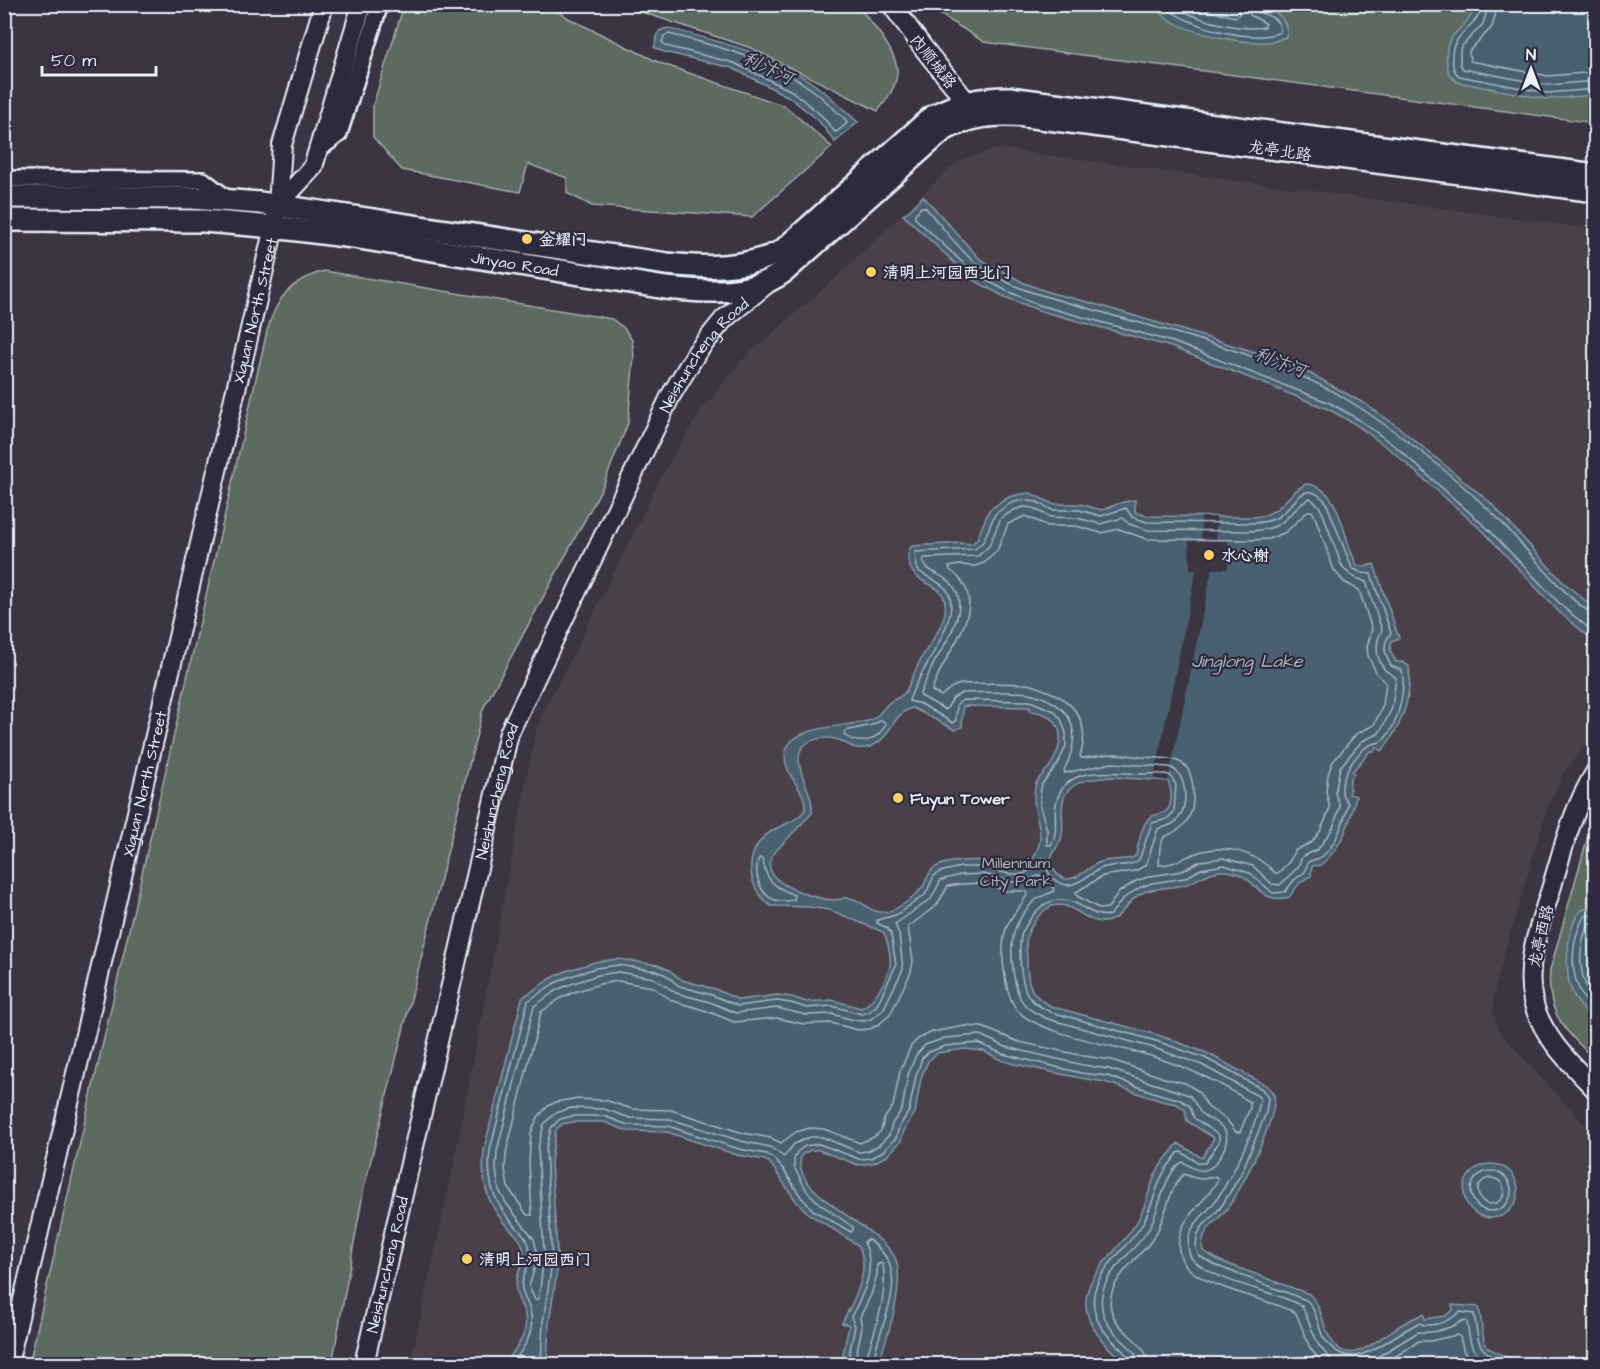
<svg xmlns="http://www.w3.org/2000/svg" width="1600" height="1369" viewBox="0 0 1600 1369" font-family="'Architects Daughter','LXGW WenKai TC',sans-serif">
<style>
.built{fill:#4a404a}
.green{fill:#5c6b62;stroke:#a2aead;stroke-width:1.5}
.water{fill:#486171;stroke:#889ba7;stroke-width:1.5;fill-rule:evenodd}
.pier{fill:#3b3443}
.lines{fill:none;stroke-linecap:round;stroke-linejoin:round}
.shore{stroke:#a8b7c2;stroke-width:1.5}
.minor-casing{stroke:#e8f1f8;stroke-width:20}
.tertiary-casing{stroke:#e8f1f8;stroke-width:22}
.secondary-casing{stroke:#e8f1f8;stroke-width:26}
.minor{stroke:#2f2a3d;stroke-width:15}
.tertiary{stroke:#2f2a3d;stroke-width:18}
.secondary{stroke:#2f2a3d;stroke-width:21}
.poi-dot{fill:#ffd166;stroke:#2f2a3d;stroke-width:2}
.labels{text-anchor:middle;stroke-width:4.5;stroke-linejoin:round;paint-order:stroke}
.street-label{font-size:16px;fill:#e8f1f8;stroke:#2f2a3d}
.poi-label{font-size:16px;font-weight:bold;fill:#e8f1f8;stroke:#2f2a3d;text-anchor:start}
.park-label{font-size:16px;fill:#a9b5b4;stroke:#2f2a3d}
.water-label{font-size:18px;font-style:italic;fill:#a8b7c2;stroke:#2f2a3d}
</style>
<rect width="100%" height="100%" fill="#3b3443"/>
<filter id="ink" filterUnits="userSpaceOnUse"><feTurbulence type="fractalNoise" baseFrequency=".0167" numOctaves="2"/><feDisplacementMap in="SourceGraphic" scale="12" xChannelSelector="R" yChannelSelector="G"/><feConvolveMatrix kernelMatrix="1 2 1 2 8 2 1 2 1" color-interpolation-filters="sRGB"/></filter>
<g filter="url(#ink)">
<path class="built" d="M 1004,149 L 1595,229 L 1595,731 L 1563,774 L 1547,809 L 1504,955 L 1495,989 L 1493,1012 L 1498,1030 L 1595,1136 L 1595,1364 L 410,1364 L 451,1178 L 532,750 L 536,730 L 545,707 L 569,663 L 665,469 L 702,410 L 741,361 L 834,279 L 950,168 L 963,159 L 992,150 Z"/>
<path class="green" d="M 548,5 L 570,19 L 660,63 L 785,106 L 832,147 L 752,217 L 592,206 L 567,193 L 567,178 L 528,164 L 520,192 L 402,170 L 373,137 L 373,105 L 404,5 Z
M 620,5 L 857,5 C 869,20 899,53 897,73 C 896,88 887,99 878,111 L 751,48 Z
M 930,5 L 1595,5 L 1595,123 L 984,42 L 933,10 Z
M 324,271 L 612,319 L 624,328 L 632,340 L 634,355 L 628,423 L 603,486 L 483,709 L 364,1188 L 332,1364 L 29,1364 L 267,331 C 277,297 290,281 324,271 Z
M 1595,818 L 1595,1061 C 1566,1029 1546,1017 1550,970 L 1590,829 Z"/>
<path class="water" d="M 1243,5 C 1264,8 1287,9 1287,36 C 1283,38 1278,40 1274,41 C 1248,46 1188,33 1167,18 C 1162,15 1158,9 1154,5 Z
M 1476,5 L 1595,5 L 1595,95 L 1547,99 L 1457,82 L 1449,74 C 1438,28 1464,38 1476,5 Z
M 667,28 C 719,41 780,56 823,91 C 835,100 846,112 858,122 L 835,142 L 818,120 L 789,97 L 732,68 L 664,52 L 654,47 L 659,31 Z
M 923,196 L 980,259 L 1024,283 L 1051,293 L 1088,302 L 1262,354 L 1311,374 L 1365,404 L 1397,426 L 1491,503 L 1562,581 L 1595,609 L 1595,642 L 1558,611 L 1484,532 L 1392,451 L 1355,424 L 1328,409 L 1171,347 L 1038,310 L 1005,297 L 973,280 L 903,215 L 911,209 Z
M 1306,484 C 1343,487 1342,540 1357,565 L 1364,567 L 1374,564 L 1399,638 L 1391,641 L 1390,650 L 1396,662 L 1402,662 L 1409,666 C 1412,698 1402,726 1382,751 L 1377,748 L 1373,752 L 1371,750 L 1352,772 L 1354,774 L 1350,779 L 1349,794 L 1356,796 C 1350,823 1343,846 1321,865 L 1312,866 L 1311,876 C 1300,880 1296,888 1289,897 C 1256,906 1258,873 1225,871 C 1210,870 1200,879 1187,884 C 1173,889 1156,886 1142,893 C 1126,900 1122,921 1104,922 C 1084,924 1067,893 1045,910 C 1038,915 1029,928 1027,937 C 1025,943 1027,953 1027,959 C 1027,985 1030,996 1053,1007 L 1158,1035 L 1207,1053 L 1266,1085 C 1269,1088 1273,1091 1274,1096 C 1278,1117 1240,1192 1226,1210 C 1216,1223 1198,1232 1203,1251 L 1220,1261 L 1309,1294 C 1320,1303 1322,1320 1327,1332 C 1344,1369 1366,1348 1390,1332 C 1400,1325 1411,1319 1423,1314 L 1425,1319 L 1445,1316 L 1453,1310 L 1452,1305 L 1479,1307 L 1484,1341 L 1488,1348 L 1521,1364 L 1132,1364 C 1118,1359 1107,1347 1098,1335 C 1061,1285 1118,1257 1138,1220 C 1146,1206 1149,1188 1156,1173 C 1161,1163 1171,1153 1178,1143 L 1202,1158 L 1214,1138 L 1187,1121 L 1185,1110 L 1177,1104 L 1161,1101 L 1105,1082 L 1080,1078 L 1014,1064 L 1001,1060 L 984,1051 L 965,1049 L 938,1053 L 928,1061 L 921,1078 L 915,1113 L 904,1130 L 901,1141 L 887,1156 L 873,1163 L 858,1165 L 819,1150 L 811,1150 L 802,1154 C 785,1193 885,1228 896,1260 C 905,1287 887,1338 878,1364 L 833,1364 L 833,1359 L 842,1360 L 849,1325 L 842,1323 C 854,1299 872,1272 858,1245 L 809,1214 L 796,1201 L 770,1163 L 765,1160 L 737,1155 L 667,1132 L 627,1131 L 604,1122 L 573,1122 L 562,1124 L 556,1130 L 551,1162 L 558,1264 L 549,1323 L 547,1364 L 504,1364 C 516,1349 531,1332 524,1311 C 521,1304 516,1296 516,1289 C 514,1273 528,1263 522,1244 C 519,1236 510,1230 504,1223 C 485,1200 481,1178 484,1149 L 522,998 L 550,979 L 566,971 L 595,962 L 618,959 L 658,965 L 669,970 L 682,980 L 715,989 L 739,1000 L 777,995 L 792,997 L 807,1002 L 832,1000 L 861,1008 C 873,1004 888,978 890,965 C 891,957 888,939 883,932 L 830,910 L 809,907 L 771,906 C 748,889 743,857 765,836 C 777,825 796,823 805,810 C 807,789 784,777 785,755 C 788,723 849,728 871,720 C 880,716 883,707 891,701 C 897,698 902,697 906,691 C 911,680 916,668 922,657 C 931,641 951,618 944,598 C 938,580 911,586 908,559 C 908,553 908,550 912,546 L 961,543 L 972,544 L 977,539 L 989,510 L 1009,497 L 1021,494 L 1030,493 L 1053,504 L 1080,504 L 1102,510 L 1123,502 L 1135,500 L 1135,512 L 1147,516 L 1250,517 C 1284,516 1282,496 1306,484 ZM 963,706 L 1030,707 L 1030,711 C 1062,714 1067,737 1052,763 C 1048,770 1042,774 1038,780 C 1034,786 1034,792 1034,798 C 1034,820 1047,832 1035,855 C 1033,859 1031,863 1027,866 C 1015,875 1001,863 988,861 C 975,860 960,860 947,863 C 924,868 932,877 920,890 C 914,898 900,907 890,911 C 870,917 864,899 849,898 C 844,897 840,900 835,900 C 820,900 776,887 771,871 C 768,865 770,860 773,854 L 812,813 C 814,794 799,778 799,759 C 799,739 823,735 839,740 C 844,742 849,746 856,748 C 861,749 869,748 874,745 C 891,737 893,712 913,708 L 955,730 L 962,727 ZM 1112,777 L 1168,781 C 1171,788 1174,807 1165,812 C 1160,816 1153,813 1148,819 C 1140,829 1139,843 1136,855 L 1132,858 C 1121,860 1111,859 1100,862 C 1089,866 1076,883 1063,878 C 1058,876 1053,870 1051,864 C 1049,854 1061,845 1062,835 C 1065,818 1056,799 1072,787 C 1082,779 1100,778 1112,777 Z
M 1584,909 L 1595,909 L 1595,1023 C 1586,1013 1576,1002 1571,989 C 1564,971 1566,919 1584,909 Z
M1464 1191a27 27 0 1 1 54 0a27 27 0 1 1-54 0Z"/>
<path class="pier" d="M 1201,517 L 1216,517 L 1216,540 L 1228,540 L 1228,569 L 1212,569 L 1168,781 L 1154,779 L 1196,570 L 1190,569 L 1189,541 L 1201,540 Z"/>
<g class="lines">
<path class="shore" d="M 1162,4 C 1183,25 1252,45 1280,32 C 1282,19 1268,15 1257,12 L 1254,4
M 1173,4 C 1192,20 1240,31 1265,27 L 1265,23 L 1250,15 L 1247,4
M 1191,4 L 1200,9 L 1236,17 L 1239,14 L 1238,4
M 1482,4 C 1479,28 1450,33 1452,58 C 1453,66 1453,71 1459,76 L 1547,93 L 1596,89
M 1489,4 L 1483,24 L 1460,48 L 1460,64 L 1463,69 L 1548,85 L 1596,81
M 1498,4 L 1492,27 L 1469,51 L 1470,61 L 1548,76 L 1596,72
M 669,34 C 720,47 777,61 819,95 C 828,103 837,112 846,120 L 847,123 L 838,131 L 835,132 L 822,116 L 792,91 L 734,63 L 666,46 L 662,42 L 664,36 Z
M 1310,498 L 1319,506 L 1323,514 L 1341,564 C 1348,576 1355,577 1366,582 L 1382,630 C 1375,643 1375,656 1384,669 C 1388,673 1393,675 1396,678 L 1392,708 L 1381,730 L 1378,734 L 1362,741 L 1340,767 L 1335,793 L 1340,806 L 1333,828 L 1318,849 L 1302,857 L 1298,867 L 1280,885 L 1272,884 L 1253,866 L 1223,858 L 1200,861 L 1182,871 L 1151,876 L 1136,881 L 1119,892 L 1108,908 L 1100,909 L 1077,896 L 1076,892 L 1103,876 L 1135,871 L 1146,865 L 1158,829 C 1166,826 1173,826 1179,818 C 1189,804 1187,773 1169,767 L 1112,763 L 1065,773 L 1064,770 C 1083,733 1074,706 1033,694 C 1019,690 978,693 962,693 L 953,698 L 946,710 L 921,696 L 920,693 C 925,683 929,673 934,663 C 946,642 973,605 950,582 C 942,574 924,572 923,559 L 925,558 L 978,556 L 989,546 L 1001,518 L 1014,510 L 1024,507 L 1033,508 L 1050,517 L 1077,518 L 1100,524 L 1122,518 L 1129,524 L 1147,530 L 1250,531 C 1289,529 1283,515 1310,498 Z
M 1308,511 L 1312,511 L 1315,517 L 1334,570 L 1344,582 L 1359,590 L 1372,629 L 1367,647 L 1368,656 L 1377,674 L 1386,683 L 1383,705 L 1374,725 L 1356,734 L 1332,763 L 1328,775 L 1326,792 L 1330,808 L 1321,830 L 1312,842 L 1296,850 L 1289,862 L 1278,873 L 1275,873 C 1255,851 1222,843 1194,854 C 1181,859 1173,865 1159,865 L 1160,847 L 1164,837 C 1181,830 1192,821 1193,801 C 1195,755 1176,759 1141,757 C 1132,756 1123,754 1113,754 C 1102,754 1092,758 1081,758 L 1080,756 C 1091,723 1075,701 1045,690 C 1040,688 1036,686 1031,685 C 1009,682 983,683 961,684 L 952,687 L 941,696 L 932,691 C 940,655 998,604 950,570 L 949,567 L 959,565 L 975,566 L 984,563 L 997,551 L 1008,524 L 1025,516 L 1048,526 L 1076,526 L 1101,533 L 1119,529 L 1146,539 L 1251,540 L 1269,539 L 1286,532 Z
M 1596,614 C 1581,612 1552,578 1542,567 C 1523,547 1506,525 1486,507 C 1449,472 1407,439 1365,411 C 1285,357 1186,337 1094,310 C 1054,298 1011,291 977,264 C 960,251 940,224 925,207 L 921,207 L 915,214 L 915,218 L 976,275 L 1007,291 L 1039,305 L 1173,342 L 1330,403 L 1358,419 L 1396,447 L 1487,528 L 1563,607 L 1596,634
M 882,720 L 886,724 C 877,741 860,747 844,735 L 845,731 L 872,725 Z
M 759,858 L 763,859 C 765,881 775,887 794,895 L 794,900 C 788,901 781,902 775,900 C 759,895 753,871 759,858 Z
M 984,883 L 1006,891 L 1025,891 L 1028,893 C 1022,906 1008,917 1005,932 C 1000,952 1004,995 1018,1011 C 1039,1034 1118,1046 1151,1056 C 1186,1067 1220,1082 1250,1102 L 1250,1108 L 1240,1132 L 1236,1132 L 1227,1120 L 1208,1107 L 1198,1091 L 1185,1083 L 1167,1079 L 1112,1060 L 1084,1056 L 1019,1042 L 982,1027 L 965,1026 L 932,1032 L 918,1039 L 911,1046 L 900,1071 L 893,1106 L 884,1119 L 881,1131 L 874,1137 L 860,1143 L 824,1129 L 810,1128 L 796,1132 L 781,1143 L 771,1138 L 743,1133 L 671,1110 L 632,1109 L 605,1100 L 572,1099 L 556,1102 L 548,1106 L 538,1117 L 531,1133 L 529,1162 L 532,1215 L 527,1215 L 508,1187 L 505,1169 L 506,1153 L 541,1012 L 561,998 L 574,992 L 600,984 L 618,981 L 652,987 L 673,1001 L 707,1011 L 734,1022 L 777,1018 L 804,1024 L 831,1023 L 858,1030 L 870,1029 L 878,1025 L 890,1015 L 911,972 L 913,961 L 908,927 L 937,905 L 948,886 L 961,884 Z
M 1596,915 L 1584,916 C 1567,950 1569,986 1596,1014
M 1596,923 L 1589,923 C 1576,950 1578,980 1596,1003
M1471 1191a20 20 0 1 1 40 0a20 20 0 1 1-40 0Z
M1478 1191a13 13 0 1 1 26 0a13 13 0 1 1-26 0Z
M 512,1364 C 524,1348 536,1332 530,1310 C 528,1303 523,1296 522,1289 C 520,1273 537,1262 527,1240 C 523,1232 514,1226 509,1219 C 491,1197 487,1177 490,1150 L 528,1001 L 553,984 L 568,977 L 596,968 L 618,965 L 657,971 L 666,975 L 679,986 L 712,995 L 738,1006 L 777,1001 L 791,1003 L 807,1008 L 832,1006 L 862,1014 L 869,1012 L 877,1005 L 896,965 L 891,934 L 887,928 L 877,923 L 877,920 L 896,915 L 925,895 L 934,876 L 940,872 L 960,867 L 984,867 L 1009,874 L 1023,874 L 1032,869 L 1042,858 L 1045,860 C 1045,868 1049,875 1055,880 C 1072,894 1087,874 1102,868 C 1114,863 1128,868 1139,860 L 1152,823 L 1167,819 L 1174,812 L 1176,785 L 1170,775 C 1160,773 1152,774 1142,774 C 1114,773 1067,764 1057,800 C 1052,816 1060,830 1051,845 L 1047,845 L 1047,830 L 1040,806 L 1040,792 L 1042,784 L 1058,764 L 1066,746 L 1066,733 L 1061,719 L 1054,711 L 1030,701 L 963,700 L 957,704 L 956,720 L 953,723 L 921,704 L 909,701 C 916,674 965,617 947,590 C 940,580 925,578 917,569 L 915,552 L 975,549 L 983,542 L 995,514 L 1011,503 L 1022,500 L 1037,502 L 1052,510 L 1079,510 L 1101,516 L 1126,508 L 1132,517 L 1147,522 L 1250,523 C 1260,523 1269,522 1278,517 C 1297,505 1303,476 1326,502 L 1352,568 L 1362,573 L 1371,574 L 1391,633 C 1382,644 1384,653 1391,666 L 1402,670 C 1406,688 1398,727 1383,740 C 1379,744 1371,743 1366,747 C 1355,756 1337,780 1343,796 C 1344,798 1347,801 1348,803 C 1345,819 1334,853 1317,859 C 1314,860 1311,860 1308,862 L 1305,872 L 1294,880 L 1285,892 L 1273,893 L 1250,873 L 1224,865 L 1201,869 L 1185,878 L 1152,883 L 1139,888 L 1124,898 L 1110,915 C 1094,918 1087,907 1072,902 C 1051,895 1037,907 1027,924 C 1025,928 1021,932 1021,937 C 1019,947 1020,960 1021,970 C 1024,994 1028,1002 1051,1012 L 1156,1041 L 1205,1058 L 1262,1089 L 1268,1098 L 1266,1113 L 1241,1174 L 1221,1207 L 1201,1228 L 1197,1236 L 1196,1247 L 1199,1256 L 1217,1266 L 1306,1300 C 1316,1308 1318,1326 1323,1337 C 1344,1369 1368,1354 1394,1337 C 1401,1332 1410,1328 1418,1323 C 1433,1328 1448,1322 1460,1312 L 1474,1314 C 1480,1348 1475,1348 1508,1364
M 541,1364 L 543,1322 L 552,1263 L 546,1149 L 551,1128 L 560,1119 L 573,1116 L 604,1116 L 628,1125 L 668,1126 L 739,1149 L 767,1154 L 774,1159 L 783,1169 L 801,1197 L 813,1210 L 851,1232 L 853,1230 L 853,1227 L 820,1204 L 807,1191 L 794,1167 L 794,1159 L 797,1152 L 805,1146 L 819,1144 L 859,1159 L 871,1158 L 883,1151 L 896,1138 L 899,1127 L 909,1111 L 916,1076 L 922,1058 L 929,1052 L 945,1046 L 978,1043 L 1003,1054 L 1081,1073 L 1107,1076 L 1162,1095 L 1179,1099 L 1190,1106 L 1194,1118 L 1219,1135 L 1219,1142 L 1205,1163 L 1199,1163 L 1181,1152 L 1178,1153 C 1173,1161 1165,1168 1162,1176 C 1155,1191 1151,1209 1143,1223 C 1126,1253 1085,1274 1095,1313 C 1100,1335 1131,1354 1132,1364
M 845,1364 L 848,1360 L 855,1326 L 851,1317 C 864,1292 877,1270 864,1242 L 867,1239 C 918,1271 878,1321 873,1364
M 854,1364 L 862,1328 L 860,1317 L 871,1295 L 877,1275 L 877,1265 L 881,1263 L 883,1265 C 887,1289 880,1314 873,1337 C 870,1346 866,1355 866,1364
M 1139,1364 C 1138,1346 1105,1335 1102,1308 C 1096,1274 1135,1254 1150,1227 C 1159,1210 1165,1170 1183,1162 C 1190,1166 1197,1172 1205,1170 C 1217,1168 1231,1142 1225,1131 C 1221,1122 1209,1121 1202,1114 C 1197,1110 1196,1101 1189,1095 L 1109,1069 L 1083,1065 L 1006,1047 L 980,1035 L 945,1038 L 925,1045 L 916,1055 L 908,1075 L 902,1109 L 892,1124 L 889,1135 L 879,1145 L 868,1151 L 859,1152 L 822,1137 L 810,1137 L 794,1144 L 784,1157 L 770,1147 L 741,1141 L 670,1119 L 630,1118 L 604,1109 L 571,1108 L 555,1113 L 544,1124 L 538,1148 L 544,1254 L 539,1298 L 535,1300 L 529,1287 L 538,1256 L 534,1239 L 506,1203 L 499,1190 L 496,1169 L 497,1151 L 534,1006 L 557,990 L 571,984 L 598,975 L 618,972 L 654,978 L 676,993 L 710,1002 L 736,1013 L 777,1008 L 806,1015 L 832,1014 L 854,1020 L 864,1021 L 871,1019 L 883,1010 L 903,969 L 899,934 L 895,924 L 931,899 L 941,880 L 960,875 L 984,874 L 1017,883 L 1027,881 L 1040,875 L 1053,888 L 1054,891 C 1047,895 1039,896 1033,902 C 1026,909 1016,923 1014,933 C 1009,950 1013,992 1025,1005 C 1031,1012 1040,1015 1048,1019 L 1154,1048 L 1202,1065 L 1258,1096 L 1260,1099 C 1258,1125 1231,1179 1216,1200 C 1208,1212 1196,1219 1190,1233 C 1187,1242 1187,1256 1195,1262 C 1224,1285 1270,1289 1302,1306 L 1318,1344 L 1328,1357 L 1337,1364
M 1148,1364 C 1147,1340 1116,1333 1111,1309 C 1105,1282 1138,1259 1152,1240 C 1166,1222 1168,1187 1184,1174 C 1196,1179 1203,1181 1215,1176 L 1218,1179 C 1209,1199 1188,1211 1181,1231 C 1177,1242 1178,1257 1186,1266 C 1205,1288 1269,1299 1296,1313 L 1310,1348 L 1323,1364
M 1366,1364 L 1418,1332 C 1435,1334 1449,1329 1464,1320 L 1467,1322 C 1470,1344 1470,1353 1491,1364
M 1384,1364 L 1419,1341 L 1430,1341 L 1457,1335 L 1460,1337 L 1464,1352 L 1474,1364"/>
<g class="minor-casing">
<path id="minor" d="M 318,150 L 339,134 L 380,4
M 4,179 L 203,180 L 230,201"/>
</g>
<g class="tertiary-casing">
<g id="tertiary">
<path d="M 891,4 L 925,50 L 975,112"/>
<path d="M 278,205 L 313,167 L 362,4"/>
<path d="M 1596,771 C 1573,809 1564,844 1552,886 C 1541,922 1524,962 1533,1001 C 1542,1037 1571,1064 1596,1090"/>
<path id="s1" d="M 8,1364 L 274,227 L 278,205 L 282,145 L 324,4"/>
<path id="s2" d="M 364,1364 L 509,733 L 671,395 L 697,352 L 724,319 L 768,283"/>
</g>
</g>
<g class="secondary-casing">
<g id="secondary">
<path d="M 4,197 L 192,198 L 260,203 L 667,264 C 705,268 747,269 782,251 L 932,117 C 957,103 980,98 1009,98 L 1596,175"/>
<path id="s3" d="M 4,220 L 204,221 L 274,227 L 353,237 L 666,288 C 706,292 750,297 785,271 L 942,131 C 969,116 994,113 1025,116 L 1596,191"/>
</g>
</g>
<use href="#minor" class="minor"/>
<use href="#tertiary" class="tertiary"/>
<use href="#secondary" class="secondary"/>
</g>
</g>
<g class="poi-dot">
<circle cx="527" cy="239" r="6"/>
<circle cx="871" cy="272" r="6"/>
<circle cx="1209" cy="555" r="6"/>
<circle cx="898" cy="798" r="6"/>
<circle cx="467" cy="1259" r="6"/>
</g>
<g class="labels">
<g class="street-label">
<text transform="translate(934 61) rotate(52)" y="6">内顺城路</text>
<text transform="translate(1280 150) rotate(8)" y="6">龙亭北路</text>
<text dy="6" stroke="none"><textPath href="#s3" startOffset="514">Jinyao Road</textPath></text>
<text dy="6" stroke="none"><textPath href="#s1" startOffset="1082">Xiguan North Street</textPath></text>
<text dy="6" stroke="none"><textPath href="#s2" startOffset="1074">Neishuncheng Road</textPath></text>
<text dy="6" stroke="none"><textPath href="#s1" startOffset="596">Xiguan North Street</textPath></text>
<text dy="6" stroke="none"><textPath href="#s2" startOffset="588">Neishuncheng Road</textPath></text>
<text transform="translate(1540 936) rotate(-77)" y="6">龙亭西路</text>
<text dy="6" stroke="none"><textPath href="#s2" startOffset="102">Neishuncheng Road</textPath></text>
</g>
<g class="poi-label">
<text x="539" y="245">金耀门</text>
<text x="883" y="278">清明上河园西北门</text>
<text x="1221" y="561">水心榭</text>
<text x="910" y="804">Fuyun Tower</text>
<text x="479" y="1265">清明上河园西门</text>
</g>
<g class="park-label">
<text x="1016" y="868">Millennium<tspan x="1016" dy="18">City Park</tspan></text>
</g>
<g class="water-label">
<text transform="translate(768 68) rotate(25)" y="6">利汴河</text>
<text transform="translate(1280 362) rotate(21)" y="6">利汴河</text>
<text x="1247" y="667">Jinglong Lake</text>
</g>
</g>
<rect width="1600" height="1369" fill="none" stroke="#2f2a3d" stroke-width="24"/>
<rect x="12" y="12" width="1576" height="1345" fill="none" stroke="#e8f1f8" stroke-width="2" filter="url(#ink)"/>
<g transform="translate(1531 69)" stroke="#2f2a3d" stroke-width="4.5" paint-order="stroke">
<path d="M0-4.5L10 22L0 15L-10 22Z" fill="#e8f1f8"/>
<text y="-9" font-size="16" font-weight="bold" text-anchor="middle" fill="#e8f1f8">N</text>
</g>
<path d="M42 66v9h114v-9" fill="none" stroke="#e8f1f8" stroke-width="3"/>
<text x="51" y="66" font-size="18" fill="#e8f1f8" stroke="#2f2a3d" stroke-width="4.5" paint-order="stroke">50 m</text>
</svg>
